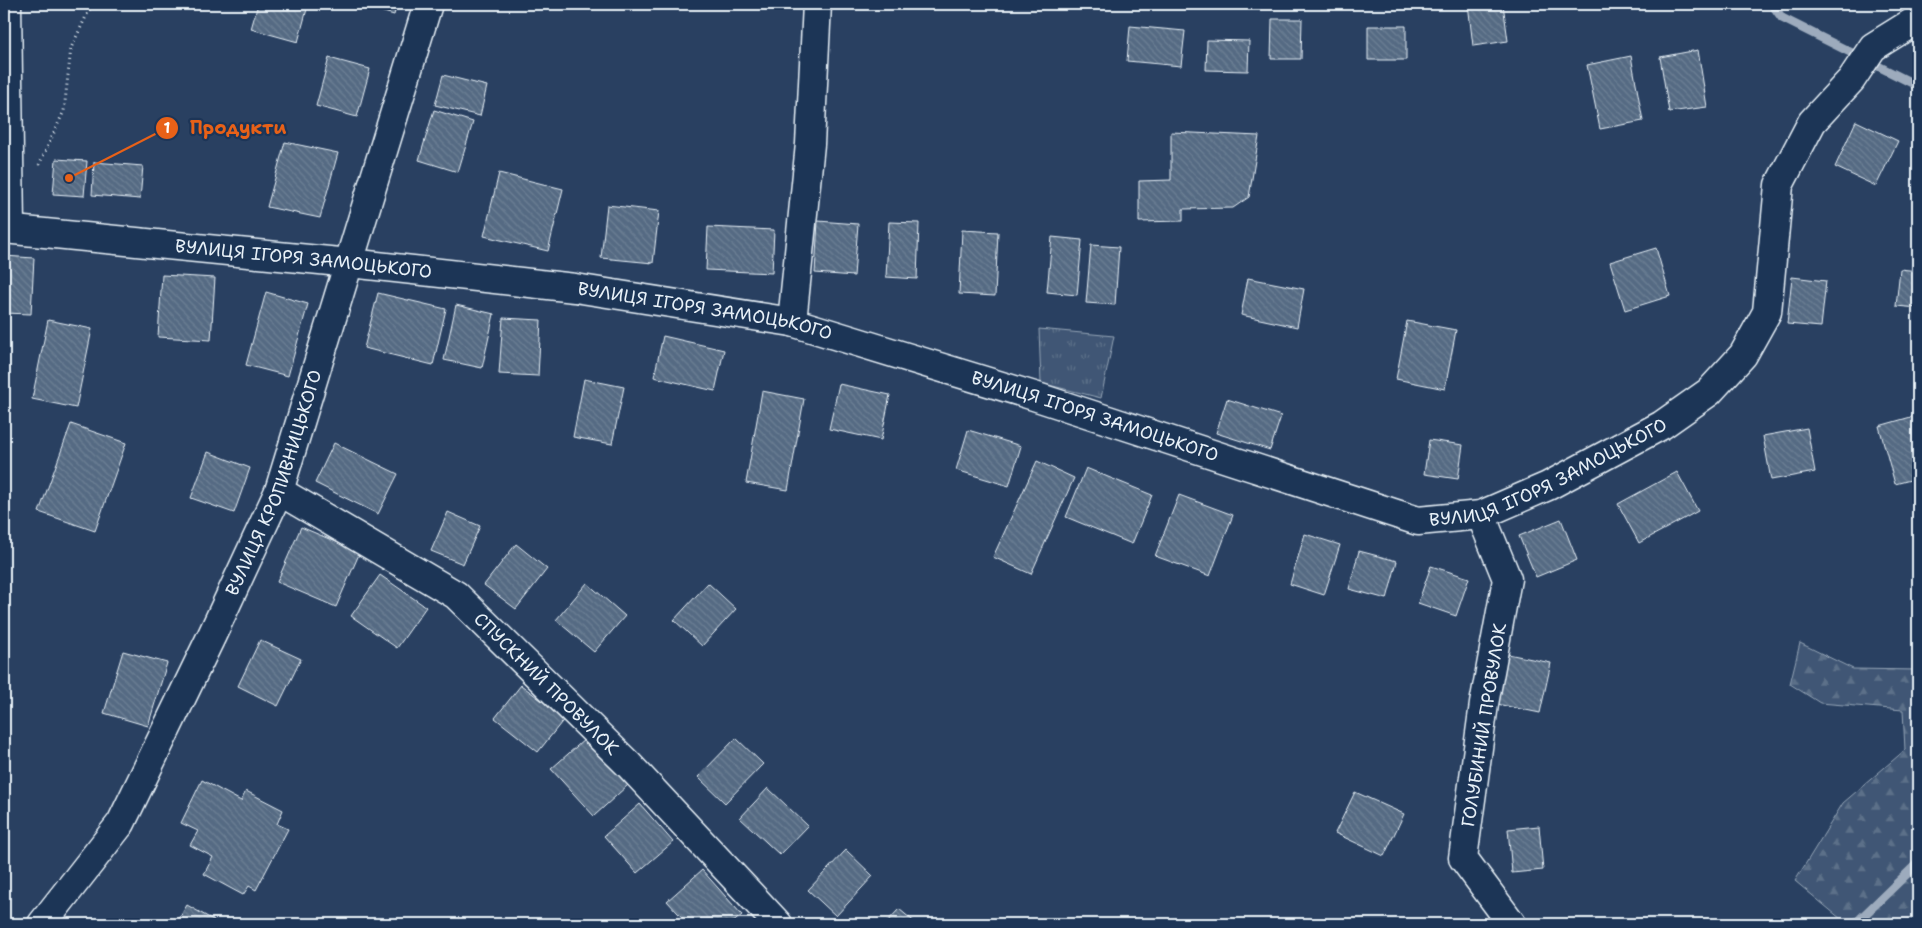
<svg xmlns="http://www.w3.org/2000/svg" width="1922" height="928" viewBox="0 0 1922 928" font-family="'Shantell Sans',sans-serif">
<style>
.forest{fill:url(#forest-firs);stroke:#94a4b6}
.park{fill:url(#park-tufts);stroke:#94a4b6}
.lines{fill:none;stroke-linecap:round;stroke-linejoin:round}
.stream{stroke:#9dabbd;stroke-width:9}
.building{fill:url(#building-back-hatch);stroke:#e8f1f8}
.minor-casing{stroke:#e8f1f8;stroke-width:31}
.major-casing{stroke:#e8f1f8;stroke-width:31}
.path{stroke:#e8f1f8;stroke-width:3;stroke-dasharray:1 4;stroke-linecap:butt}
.minor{stroke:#1d3557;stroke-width:28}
.major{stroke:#1d3557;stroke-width:28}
.labels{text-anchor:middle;stroke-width:4.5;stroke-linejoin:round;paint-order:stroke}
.street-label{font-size:18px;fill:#e8f1f8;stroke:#1d3557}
.leader{fill:none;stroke:#e86118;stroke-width:2}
.callout-dot{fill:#e86118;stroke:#1d3557;stroke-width:2}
.mark-label{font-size:15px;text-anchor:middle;font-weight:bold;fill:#fff}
.callout-label{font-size:19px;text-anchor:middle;font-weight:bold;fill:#e86118;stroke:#1d3557;stroke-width:4.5;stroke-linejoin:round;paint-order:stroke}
</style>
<defs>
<pattern id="forest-firs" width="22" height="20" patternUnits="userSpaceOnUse" patternTransform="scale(1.25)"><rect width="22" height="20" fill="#415774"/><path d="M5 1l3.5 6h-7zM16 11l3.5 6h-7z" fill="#5c7089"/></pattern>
<pattern id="park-tufts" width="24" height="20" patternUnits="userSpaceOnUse" patternTransform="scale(1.25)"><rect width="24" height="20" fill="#415774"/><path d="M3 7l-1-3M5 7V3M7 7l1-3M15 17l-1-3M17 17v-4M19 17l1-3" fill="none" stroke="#5c7089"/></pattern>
<pattern id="building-back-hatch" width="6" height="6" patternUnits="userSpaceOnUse" patternTransform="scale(1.25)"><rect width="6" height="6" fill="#556a83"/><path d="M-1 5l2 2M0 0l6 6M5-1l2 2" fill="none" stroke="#6d8095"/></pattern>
</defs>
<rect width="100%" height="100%" fill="#294061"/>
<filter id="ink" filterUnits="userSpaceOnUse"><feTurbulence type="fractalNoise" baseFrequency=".02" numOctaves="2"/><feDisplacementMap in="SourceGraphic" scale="10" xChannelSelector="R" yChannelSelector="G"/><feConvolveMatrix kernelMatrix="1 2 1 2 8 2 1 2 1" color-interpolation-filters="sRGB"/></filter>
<g filter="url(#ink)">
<path class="forest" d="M 1800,643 L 1853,669 L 1918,670 L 1918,924 L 1847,924 L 1795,881 L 1843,803 L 1905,750 L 1903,710 L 1820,703 L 1790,684 Z"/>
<path class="park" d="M 1039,329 L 1114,336 L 1101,398 L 1041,383 Z"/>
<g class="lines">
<path class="stream" d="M 1772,4 L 1782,18 L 1918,86
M 1855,924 L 1918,863"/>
</g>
<path class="building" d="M 258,4 L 287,4 L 307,9 L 298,42 L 251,29 Z
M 356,4 L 397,4 L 394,15 Z
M 1468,4 L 1503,4 L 1508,41 L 1473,46 Z
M 1272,19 L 1302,19 L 1301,59 L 1271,59 Z
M 1130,26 L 1185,31 L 1181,66 L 1127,61 Z
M 1368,26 L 1406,26 L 1406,60 L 1368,60 Z
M 1207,40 L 1249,41 L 1248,71 L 1206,70 Z
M 1698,50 L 1707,107 L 1669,112 L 1660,57 Z
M 1631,56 L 1643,121 L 1600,129 L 1587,65 Z
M 329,58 L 370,69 L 357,117 L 316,106 Z
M 443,75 L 487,86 L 480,116 L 435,105 Z
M 434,110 L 473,122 L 458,172 L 419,160 Z
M 1856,121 L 1898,141 L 1876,186 L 1835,167 Z
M 1171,132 L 1259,136 L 1249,197 L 1233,208 L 1183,209 L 1183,221 L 1139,222 L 1139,181 L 1171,180 Z
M 285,142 L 338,153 L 320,218 L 267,207 Z
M 56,159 L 87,161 L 84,196 L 53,194 Z
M 94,162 L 143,166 L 140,199 L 92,195 Z
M 499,173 L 563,189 L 548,251 L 484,236 Z
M 607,205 L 659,211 L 653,263 L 601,258 Z
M 818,221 L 858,224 L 854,276 L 815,273 Z
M 889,222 L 919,223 L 917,279 L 886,277 Z
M 708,227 L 774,230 L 772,273 L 706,270 Z
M 962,230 L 998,232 L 995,296 L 959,294 Z
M 1052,237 L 1082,240 L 1077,295 L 1047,292 Z
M 1091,245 L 1119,247 L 1115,305 L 1086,303 Z
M 1656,248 L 1670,296 L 1625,310 L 1610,262 Z
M 4,256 L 34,258 L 31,314 L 4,313 Z
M 1900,269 L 1918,271 L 1918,308 L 1896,306 Z
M 162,275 L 215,278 L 211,340 L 158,337 Z
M 1792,277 L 1826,281 L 1821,327 L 1787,324 Z
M 1248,278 L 1304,289 L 1297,327 L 1241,315 Z
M 266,292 L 308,304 L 288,376 L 246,365 Z
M 378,293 L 446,309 L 433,365 L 364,348 Z
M 456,305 L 494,314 L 482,368 L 444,360 Z
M 503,318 L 541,320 L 538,376 L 499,374 Z
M 48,320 L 92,329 L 76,408 L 32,399 Z
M 1407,321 L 1456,330 L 1445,389 L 1396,379 Z
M 663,336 L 724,350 L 715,391 L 654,377 Z
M 584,379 L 624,387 L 612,444 L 573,437 Z
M 839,384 L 890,395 L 881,440 L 829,429 Z
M 762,391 L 804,399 L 788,490 L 746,483 Z
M 1227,399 L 1281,416 L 1270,450 L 1216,433 Z
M 1918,415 L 1918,478 L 1895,484 L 1879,426 Z
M 71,424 L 126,443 L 95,531 L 39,512 Z
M 1807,428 L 1815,472 L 1771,480 L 1763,436 Z
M 968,430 L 1021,446 L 1009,486 L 956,470 Z
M 1429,440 L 1463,445 L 1458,479 L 1424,474 Z
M 334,443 L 398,474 L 378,514 L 315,483 Z
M 208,452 L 250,468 L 234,513 L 191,498 Z
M 1037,461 L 1074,478 L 1031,574 L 993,557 Z
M 1086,468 L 1152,495 L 1132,544 L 1066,517 Z
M 1677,472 L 1698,511 L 1639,543 L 1618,504 Z
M 1179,495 L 1233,515 L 1210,576 L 1155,556 Z
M 448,512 L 480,526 L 463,564 L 431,551 Z
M 1561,519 L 1577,560 L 1536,577 L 1519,536 Z
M 301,527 L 360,552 L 336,607 L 277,582 Z
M 1305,534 L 1340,545 L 1324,595 L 1290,584 Z
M 516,544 L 547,569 L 516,609 L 484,585 Z
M 1359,551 L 1397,561 L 1387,599 L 1349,589 Z
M 1431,566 L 1469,578 L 1456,616 L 1418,603 Z
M 380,575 L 426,607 L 397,648 L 351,616 Z
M 587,583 L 625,616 L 594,652 L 556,620 Z
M 708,583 L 736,609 L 702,646 L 674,620 Z
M 260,640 L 301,659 L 278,706 L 238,686 Z
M 123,651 L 167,663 L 148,726 L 104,713 Z
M 1508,654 L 1551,663 L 1540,713 L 1497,704 Z
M 521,685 L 565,718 L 538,752 L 495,718 Z
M 736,738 L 763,764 L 725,803 L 698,777 Z
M 585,739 L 628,785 L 594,816 L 551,769 Z
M 202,780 L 241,801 L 246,791 L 283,810 L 277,824 L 288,829 L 256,890 L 249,886 L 243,895 L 204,874 L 213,857 L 190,845 L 198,831 L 181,823 Z
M 768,788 L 808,826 L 780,855 L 740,818 Z
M 1355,792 L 1404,814 L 1384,856 L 1335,833 Z
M 640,804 L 673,842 L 637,873 L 604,836 Z
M 1539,826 L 1543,870 L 1512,873 L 1508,829 Z
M 846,850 L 873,876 L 836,916 L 808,890 Z
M 702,870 L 742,915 L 731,924 L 688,924 L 667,901 Z
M 187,905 L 220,924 L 176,924 Z
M 899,909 L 917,924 L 885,924 Z"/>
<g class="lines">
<g class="minor-casing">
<g id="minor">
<path d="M 7,4 L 10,229"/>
<path id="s1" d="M 4,229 L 350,263 L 575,288 L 792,322 L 1034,396 L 1418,521 L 1481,515 L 1548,486 L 1662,425 L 1709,392 L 1743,355 L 1767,312 L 1779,185 L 1812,122 L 1851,80 L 1873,47 L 1918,19"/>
<path d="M 792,322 L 810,144 L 817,4"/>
<path id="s2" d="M 279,491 L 456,595 L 629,765 L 778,924"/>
<path d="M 1481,515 L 1507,579 L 1484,704 L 1463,858 L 1512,924"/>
</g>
</g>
<g class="major-casing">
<g id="major">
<path id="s3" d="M 42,924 L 121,823 L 212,635 L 279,491 L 428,4"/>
</g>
</g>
<path class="path" d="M 39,165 L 64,111 L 71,48 L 92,4"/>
<use href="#minor" class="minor"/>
<use href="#major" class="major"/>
</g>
</g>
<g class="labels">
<g class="street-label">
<text dy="6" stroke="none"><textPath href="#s1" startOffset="301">ВУЛИЦЯ ІГОРЯ ЗАМОЦЬКОГО</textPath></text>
<text dy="6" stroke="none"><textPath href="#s1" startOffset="706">ВУЛИЦЯ ІГОРЯ ЗАМОЦЬКОГО</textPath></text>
<text dy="6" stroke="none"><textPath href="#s1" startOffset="1111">ВУЛИЦЯ ІГОРЯ ЗАМОЦЬКОГО</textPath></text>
<text dy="6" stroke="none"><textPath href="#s1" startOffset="1591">ВУЛИЦЯ ІГОРЯ ЗАМОЦЬКОГО</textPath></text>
<text dy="6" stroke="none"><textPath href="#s3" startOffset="502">ВУЛИЦЯ КРОПИВНИЦЬКОГО</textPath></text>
<text dy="6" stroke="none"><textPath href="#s2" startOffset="332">СПУСКНИЙ ПРОВУЛОК</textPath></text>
<text transform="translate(1484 725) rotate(-81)" y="6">ГОЛУБИНИЙ ПРОВУЛОК</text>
</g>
</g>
<path class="leader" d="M69 178L167 128"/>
<g class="callout-dot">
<circle cx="69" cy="178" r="5"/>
<circle cx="167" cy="128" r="12"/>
</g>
<g class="mark-label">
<text x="167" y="133">1</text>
</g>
<g class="callout-label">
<text x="238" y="134">Продукти</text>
</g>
<rect width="1922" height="928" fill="none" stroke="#1d3557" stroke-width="20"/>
<rect x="10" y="10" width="1902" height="908" fill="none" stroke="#e8f1f8" stroke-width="2" filter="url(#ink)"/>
</svg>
